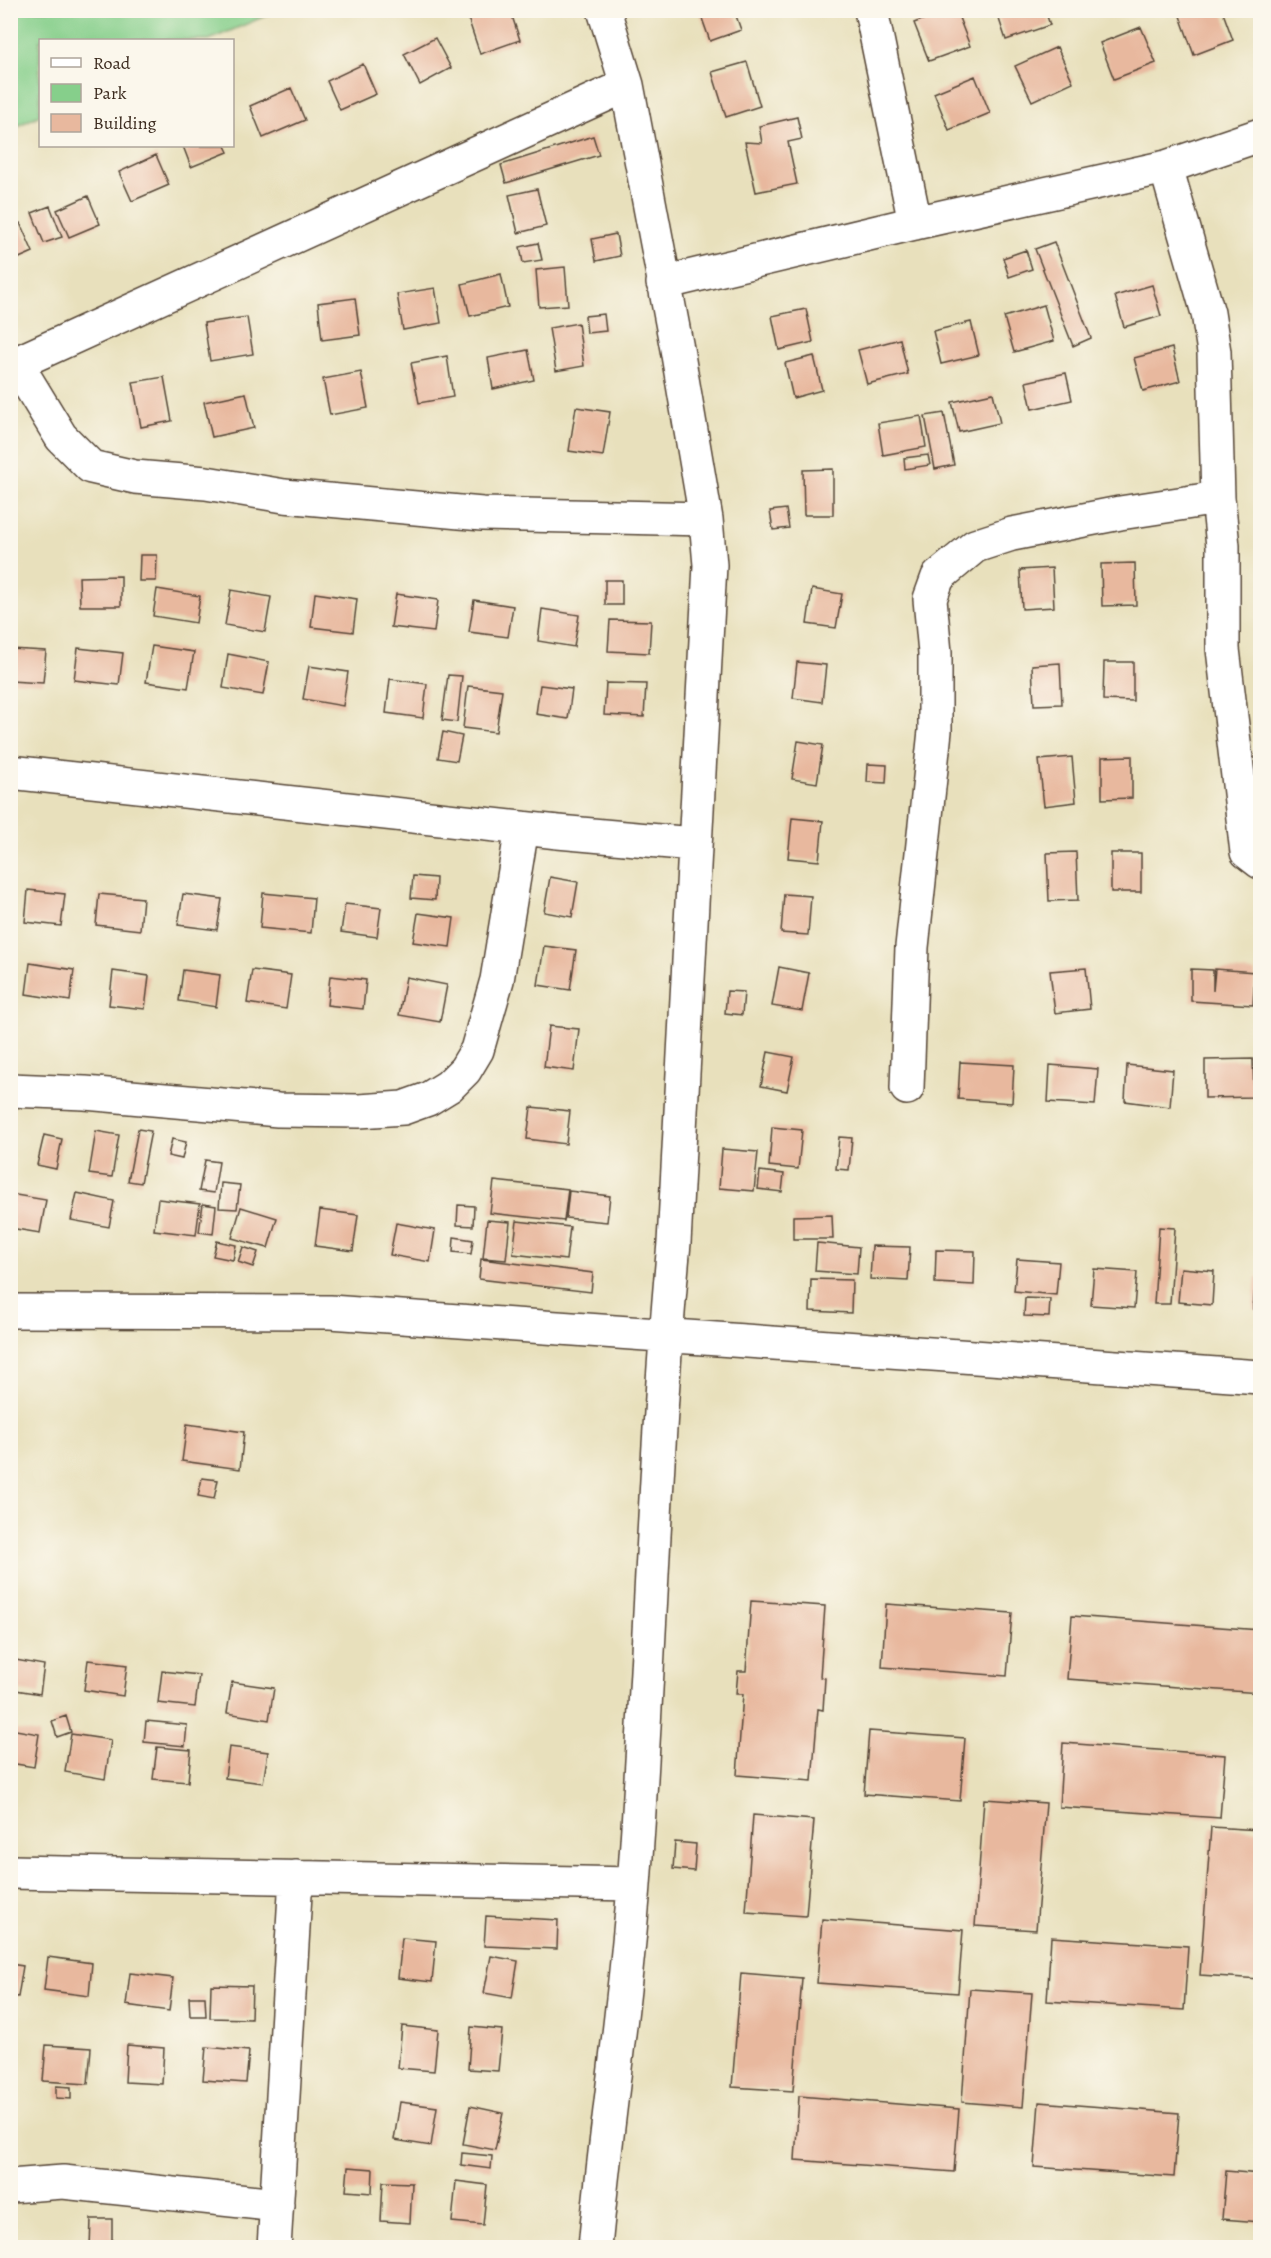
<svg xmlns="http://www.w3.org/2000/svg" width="1271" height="2258" viewBox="0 0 1271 2258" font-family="Alegreya,serif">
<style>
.green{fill:#86cf8b;stroke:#607c54;stroke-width:1.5}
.building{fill:#e8b89e}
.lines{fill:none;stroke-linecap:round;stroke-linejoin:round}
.minor-casing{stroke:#554536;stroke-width:36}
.minor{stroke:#fff;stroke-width:33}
</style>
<rect width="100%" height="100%" fill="#fbf7ec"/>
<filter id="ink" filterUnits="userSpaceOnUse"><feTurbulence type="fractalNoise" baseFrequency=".0167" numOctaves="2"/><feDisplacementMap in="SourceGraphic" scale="12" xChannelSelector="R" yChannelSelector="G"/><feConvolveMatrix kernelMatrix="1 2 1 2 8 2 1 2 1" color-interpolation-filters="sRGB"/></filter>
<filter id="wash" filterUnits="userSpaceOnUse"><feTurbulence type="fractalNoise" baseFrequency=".008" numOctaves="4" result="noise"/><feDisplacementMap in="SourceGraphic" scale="24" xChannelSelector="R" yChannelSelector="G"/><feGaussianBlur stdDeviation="1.35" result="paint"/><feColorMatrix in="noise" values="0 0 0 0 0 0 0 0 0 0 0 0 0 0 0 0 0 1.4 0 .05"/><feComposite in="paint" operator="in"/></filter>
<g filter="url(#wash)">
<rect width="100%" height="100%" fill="#e8e0bc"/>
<path class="green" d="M 11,10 L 277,10 L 277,11 L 209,40 L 40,40 L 40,115 L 11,129 Z"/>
<g id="blocks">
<path class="building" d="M 489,10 L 510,10 L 520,40 L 480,54 L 468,18 Z
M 699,10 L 734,10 L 741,30 L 710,41 Z
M 948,10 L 956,10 L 970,46 L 929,61 L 914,23 Z
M 996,10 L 1045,10 L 1050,25 L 1006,40 Z
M 1194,10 L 1222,10 L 1233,40 L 1194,55 L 1180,16 Z
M 1141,27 L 1156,63 L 1114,79 L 1100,43 Z
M 435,38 L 451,68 L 420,85 L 404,54 Z
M 1057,47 L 1073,82 L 1032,101 L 1015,66 Z
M 747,62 L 760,106 L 726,117 L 712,72 Z
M 363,64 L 376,94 L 340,110 L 327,81 Z
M 975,76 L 990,113 L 949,130 L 934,93 Z
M 291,88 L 305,120 L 263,138 L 250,106 Z
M 797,117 L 802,139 L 788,142 L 797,184 L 756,192 L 745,142 L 762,143 L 759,126 Z
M 593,136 L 599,155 L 506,183 L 501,165 Z
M 183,146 L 225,146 L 228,152 L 191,167 Z
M 156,155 L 169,185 L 132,201 L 119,172 Z
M 537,189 L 546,226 L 518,233 L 509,195 Z
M 88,196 L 100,224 L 69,237 L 57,210 Z
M 50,206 L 62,237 L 44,243 L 32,213 Z
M 20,223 L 33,252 L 10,262 L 10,227 Z
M 616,234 L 620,256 L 596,261 L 592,239 Z
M 1054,242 L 1091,338 L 1073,346 L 1035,249 Z
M 538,243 L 542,260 L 523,263 L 520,247 Z
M 1026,250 L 1032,269 L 1009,277 L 1003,258 Z
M 565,267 L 568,305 L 539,307 L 536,270 Z
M 501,274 L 508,307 L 470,316 L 462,284 Z
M 1152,285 L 1161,316 L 1124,327 L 1115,296 Z
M 435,288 L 441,323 L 403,330 L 397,294 Z
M 355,298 L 360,335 L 322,340 L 318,303 Z
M 1044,305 L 1054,341 L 1014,352 L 1004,317 Z
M 806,309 L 813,342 L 779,350 L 772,316 Z
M 604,314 L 606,331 L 587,333 L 585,316 Z
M 247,317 L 253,354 L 210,361 L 204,323 Z
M 971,322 L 979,355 L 941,364 L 933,331 Z
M 578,323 L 584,366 L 556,371 L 549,328 Z
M 900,339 L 908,374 L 867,384 L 858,350 Z
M 1172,348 L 1180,381 L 1143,391 L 1134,358 Z
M 528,350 L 534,380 L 493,389 L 488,358 Z
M 447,356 L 453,397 L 419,403 L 411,363 Z
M 814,356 L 822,390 L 793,398 L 785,363 Z
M 361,372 L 368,408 L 330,415 L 323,379 Z
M 1066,373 L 1072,400 L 1032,409 L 1026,382 Z
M 164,377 L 172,421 L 141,427 L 133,382 Z
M 246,393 L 254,428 L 212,437 L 204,402 Z
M 993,393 L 1000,423 L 959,432 L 952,402 Z
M 576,407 L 610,412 L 603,456 L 569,451 Z
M 944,413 L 954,465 L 935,469 L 925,416 Z
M 921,416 L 926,447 L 883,455 L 878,423 Z
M 928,455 L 930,465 L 905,469 L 904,458 Z
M 833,469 L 833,515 L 804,515 L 803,470 Z
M 786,509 L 789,528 L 773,530 L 770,511 Z
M 140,555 L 157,555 L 156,581 L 139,581 Z
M 1135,563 L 1136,605 L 1102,606 L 1101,564 Z
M 1052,568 L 1054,607 L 1022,609 L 1020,570 Z
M 121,576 L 121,606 L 80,606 L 79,577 Z
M 605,580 L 622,580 L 622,605 L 605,605 Z
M 157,589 L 200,596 L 196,623 L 153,616 Z
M 812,589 L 842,594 L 836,628 L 807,624 Z
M 231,590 L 271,597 L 265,632 L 225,625 Z
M 315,593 L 357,599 L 353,632 L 311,627 Z
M 396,594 L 438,600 L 434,632 L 391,627 Z
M 474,600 L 513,606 L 508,637 L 469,632 Z
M 542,609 L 579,615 L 574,647 L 538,641 Z
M 610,620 L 651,621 L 649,653 L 608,651 Z
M 152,646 L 194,652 L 188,688 L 146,682 Z
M 78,648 L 123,653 L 119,685 L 74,680 Z
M 10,649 L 46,651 L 43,683 L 10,681 Z
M 228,654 L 269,662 L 263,695 L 223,688 Z
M 797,662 L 826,665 L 822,702 L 793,698 Z
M 1104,662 L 1133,662 L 1133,701 L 1103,700 Z
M 1060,663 L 1062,704 L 1034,705 L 1032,665 Z
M 309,666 L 348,672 L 343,706 L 303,699 Z
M 448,675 L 462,676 L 457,722 L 442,720 Z
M 390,679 L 427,684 L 423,718 L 386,713 Z
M 606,683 L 646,684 L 644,717 L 604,715 Z
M 540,685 L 572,689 L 568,719 L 536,714 Z
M 468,686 L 502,690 L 496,732 L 463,728 Z
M 443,732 L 462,736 L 457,761 L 438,758 Z
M 798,741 L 823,745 L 817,783 L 792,779 Z
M 1132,756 L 1132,798 L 1102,799 L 1102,757 Z
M 1072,757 L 1076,802 L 1044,806 L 1039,760 Z
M 868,764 L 887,765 L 886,783 L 867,782 Z
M 792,818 L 823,821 L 819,861 L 788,858 Z
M 1076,852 L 1078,900 L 1049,901 L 1047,853 Z
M 1111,853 L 1141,853 L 1141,892 L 1111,892 Z
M 413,876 L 436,878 L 435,900 L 411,898 Z
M 550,877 L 578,882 L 572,917 L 544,912 Z
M 28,890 L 65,894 L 61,926 L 25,922 Z
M 263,893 L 314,898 L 311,933 L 260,928 Z
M 99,894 L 143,898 L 140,930 L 96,925 Z
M 183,894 L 222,899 L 217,930 L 178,925 Z
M 784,894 L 811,896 L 808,935 L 781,933 Z
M 345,904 L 381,908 L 377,937 L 341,932 Z
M 418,913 L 454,918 L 450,947 L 413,942 Z
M 544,946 L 576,950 L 570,990 L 538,985 Z
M 30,963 L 74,970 L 70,1001 L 26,994 Z
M 779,967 L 809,973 L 802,1011 L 772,1006 Z
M 1086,968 L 1090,1009 L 1055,1013 L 1050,971 Z
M 1191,969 L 1213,970 L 1213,991 L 1215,969 L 1255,972 L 1253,1005 L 1191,1001 Z
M 183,970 L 220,975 L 216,1007 L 179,1001 Z
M 252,970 L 291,975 L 286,1009 L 247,1003 Z
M 113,971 L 149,976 L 145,1009 L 109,1005 Z
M 330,976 L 366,980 L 363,1009 L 327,1005 Z
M 406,977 L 447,985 L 440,1022 L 399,1015 Z
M 727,991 L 744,992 L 742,1015 L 725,1013 Z
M 549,1026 L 579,1029 L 574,1071 L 544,1067 Z
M 768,1052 L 794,1057 L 787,1091 L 761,1086 Z
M 1253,1059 L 1254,1097 L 1205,1098 L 1205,1060 Z
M 960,1062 L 1014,1065 L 1012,1103 L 958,1099 Z
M 1050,1065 L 1098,1069 L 1095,1105 L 1048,1102 Z
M 1127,1065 L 1173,1070 L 1170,1107 L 1125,1101 Z
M 531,1107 L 570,1111 L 566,1144 L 527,1139 Z
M 772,1127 L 802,1130 L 798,1169 L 769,1166 Z
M 138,1129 L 151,1131 L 141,1183 L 128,1181 Z
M 96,1131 L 119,1135 L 112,1177 L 89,1174 Z
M 44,1135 L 62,1139 L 56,1169 L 37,1165 Z
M 839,1137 L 852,1138 L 849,1170 L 836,1169 Z
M 172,1139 L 186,1142 L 182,1159 L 168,1156 Z
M 722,1149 L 758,1152 L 754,1191 L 719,1188 Z
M 205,1160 L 219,1162 L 214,1193 L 199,1191 Z
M 760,1171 L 784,1174 L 782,1192 L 758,1189 Z
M 494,1181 L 568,1189 L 564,1221 L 490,1213 Z
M 221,1183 L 240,1185 L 237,1209 L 219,1208 Z
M 569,1191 L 610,1196 L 607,1222 L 566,1218 Z
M 77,1193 L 114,1201 L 109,1227 L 71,1220 Z
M 10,1194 L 46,1200 L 40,1233 L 10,1228 Z
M 158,1199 L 200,1204 L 196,1235 L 154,1230 Z
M 203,1204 L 216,1206 L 213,1234 L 199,1232 Z
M 458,1205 L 474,1206 L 473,1226 L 457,1225 Z
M 241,1207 L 277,1218 L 268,1248 L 232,1238 Z
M 320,1210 L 358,1215 L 353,1251 L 315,1246 Z
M 832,1215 L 833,1239 L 793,1239 L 793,1216 Z
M 487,1220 L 510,1222 L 506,1260 L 483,1258 Z
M 517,1221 L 570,1227 L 566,1260 L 513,1254 Z
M 396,1223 L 435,1230 L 430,1262 L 390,1255 Z
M 1159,1227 L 1175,1228 L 1170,1304 L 1154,1304 Z
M 454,1237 L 473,1240 L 471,1254 L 453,1252 Z
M 217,1241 L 236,1245 L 233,1260 L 213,1256 Z
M 817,1243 L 859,1247 L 857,1274 L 815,1271 Z
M 872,1246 L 910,1247 L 908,1281 L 870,1279 Z
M 243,1247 L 258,1252 L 253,1267 L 238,1262 Z
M 936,1250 L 975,1251 L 974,1285 L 935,1283 Z
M 481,1259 L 593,1273 L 591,1292 L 479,1279 Z
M 1017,1259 L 1059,1262 L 1056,1295 L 1014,1291 Z
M 1181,1268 L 1214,1271 L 1212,1305 L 1178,1302 Z
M 1094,1269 L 1137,1272 L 1134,1308 L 1091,1305 Z
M 1256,1277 L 1260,1277 L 1260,1310 L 1253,1309 Z
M 811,1279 L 852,1280 L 851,1313 L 810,1311 Z
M 1025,1298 L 1050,1299 L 1049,1317 L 1024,1316 Z
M 187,1424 L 244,1432 L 240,1469 L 182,1461 Z
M 202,1478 L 218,1480 L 214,1499 L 198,1496 Z
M 751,1601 L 825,1606 L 820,1677 L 825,1678 L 823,1710 L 818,1709 L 812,1781 L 737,1775 L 743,1694 L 736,1694 L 738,1671 L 746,1671 Z
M 886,1604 L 1012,1613 L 1007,1676 L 882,1667 Z
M 1072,1616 L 1260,1630 L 1260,1693 L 1067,1679 Z
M 10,1659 L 44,1665 L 40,1694 L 10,1689 Z
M 88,1660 L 127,1665 L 123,1696 L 84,1690 Z
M 162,1671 L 199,1675 L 195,1707 L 158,1703 Z
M 232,1682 L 274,1688 L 269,1720 L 227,1713 Z
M 66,1716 L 71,1732 L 57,1737 L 52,1721 Z
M 146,1721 L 187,1725 L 185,1746 L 144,1742 Z
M 10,1729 L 39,1734 L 34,1767 L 10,1763 Z
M 869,1731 L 965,1738 L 960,1801 L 864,1794 Z
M 71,1734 L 111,1740 L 105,1779 L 65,1772 Z
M 1063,1743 L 1225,1755 L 1220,1818 L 1059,1807 Z
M 157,1747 L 191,1750 L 188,1782 L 153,1779 Z
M 229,1747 L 268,1752 L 263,1783 L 225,1778 Z
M 984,1799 L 1046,1803 L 1036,1930 L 975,1926 Z
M 753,1815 L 814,1820 L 806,1916 L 746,1912 Z
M 1211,1827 L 1260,1830 L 1260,1979 L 1200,1975 Z
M 675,1842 L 696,1844 L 694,1871 L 673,1869 Z
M 486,1916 L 558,1920 L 557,1949 L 484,1946 Z
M 822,1919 L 963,1930 L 958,1993 L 817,1983 Z
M 1051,1937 L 1188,1946 L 1184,2010 L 1047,2001 Z
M 402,1938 L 436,1941 L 432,1982 L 398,1978 Z
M 491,1956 L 518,1961 L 512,1998 L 484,1993 Z
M 48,1957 L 92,1963 L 89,1996 L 44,1990 Z
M 10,1964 L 23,1966 L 18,1997 L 10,1996 Z
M 130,1973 L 173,1978 L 169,2011 L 126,2005 Z
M 741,1973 L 802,1978 L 793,2091 L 732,2087 Z
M 211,1985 L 252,1986 L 251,2019 L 210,2018 Z
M 970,1989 L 1032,1993 L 1023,2107 L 962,2102 Z
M 189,1997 L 205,1997 L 206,2016 L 190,2016 Z
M 402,2026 L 438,2030 L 434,2071 L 398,2068 Z
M 471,2027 L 502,2030 L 498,2071 L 468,2069 Z
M 10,2041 L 15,2041 L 12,2067 L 10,2066 Z
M 46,2045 L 91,2048 L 88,2084 L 43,2081 Z
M 127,2045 L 164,2048 L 162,2084 L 125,2082 Z
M 206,2047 L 249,2051 L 246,2083 L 203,2080 Z
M 56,2086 L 71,2087 L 71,2099 L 56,2098 Z
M 799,2096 L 959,2109 L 954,2172 L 795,2160 Z
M 400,2102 L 437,2107 L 431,2146 L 394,2140 Z
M 1039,2102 L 1179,2113 L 1174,2177 L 1034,2167 Z
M 470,2106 L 503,2113 L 495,2150 L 463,2144 Z
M 462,2153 L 492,2156 L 491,2169 L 461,2165 Z
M 348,2167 L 373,2169 L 372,2193 L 346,2191 Z
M 1226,2171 L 1260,2174 L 1260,2222 L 1222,2219 Z
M 456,2181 L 487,2185 L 483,2225 L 452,2222 Z
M 383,2182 L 412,2183 L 410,2223 L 381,2221 Z
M 91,2219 L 112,2219 L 112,2248 L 90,2248 Z"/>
</g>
</g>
<g filter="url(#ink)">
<use href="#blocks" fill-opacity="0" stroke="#554536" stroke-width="1.5"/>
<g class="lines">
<g class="minor-casing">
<path id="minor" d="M 871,10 L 915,223
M 1166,167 L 1208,313 L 1214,352 L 1218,498 L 1223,546 L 1223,649 L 1247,852 L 1260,862
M 663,283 L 915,223 L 1166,167 L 1260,135
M 16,363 L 61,437 L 91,467 L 135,477 L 206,483 L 284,496 L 482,514 L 706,519
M 10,366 L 627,85
M 10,772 L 558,832 L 693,844
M 907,1088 L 912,947 L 935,731 L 935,653 L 930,599 L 938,577 L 975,546 L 1012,534 L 1120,513 L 1218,498
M 10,1090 L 85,1093 L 278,1110 L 359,1111 L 403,1108 L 428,1099 L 449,1086 L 465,1070 L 477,1050 L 497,980 L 522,828
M 10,1311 L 330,1312 L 1260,1377
M 10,1872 L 634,1884
M 10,2186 L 63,2182 L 277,2205
M 274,2248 L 296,1877
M 595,2248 C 606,2126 625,2006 634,1885 C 650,1671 654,1457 674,1243 L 710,565 L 706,519 L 677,349 L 627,85 L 604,10"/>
</g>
<use href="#minor" class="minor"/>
</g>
</g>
<rect width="1271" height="2258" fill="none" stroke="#fbf7ec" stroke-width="36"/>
<rect x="39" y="39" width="195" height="108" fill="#fbf7ec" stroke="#aea59a" stroke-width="1.5"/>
<rect x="51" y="58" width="30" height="9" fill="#ffffff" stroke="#aea59a" stroke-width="1.5"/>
<text x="93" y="69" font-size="18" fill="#3b2a1e">Road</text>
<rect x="51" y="84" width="30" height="18" fill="#86cf8b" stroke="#aea59a" stroke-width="1.5"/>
<text x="93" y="99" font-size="18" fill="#3b2a1e">Park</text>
<rect x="51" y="114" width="30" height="18" fill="#e8b89e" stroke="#aea59a" stroke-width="1.5"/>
<text x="93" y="129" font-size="18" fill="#3b2a1e">Building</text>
</svg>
